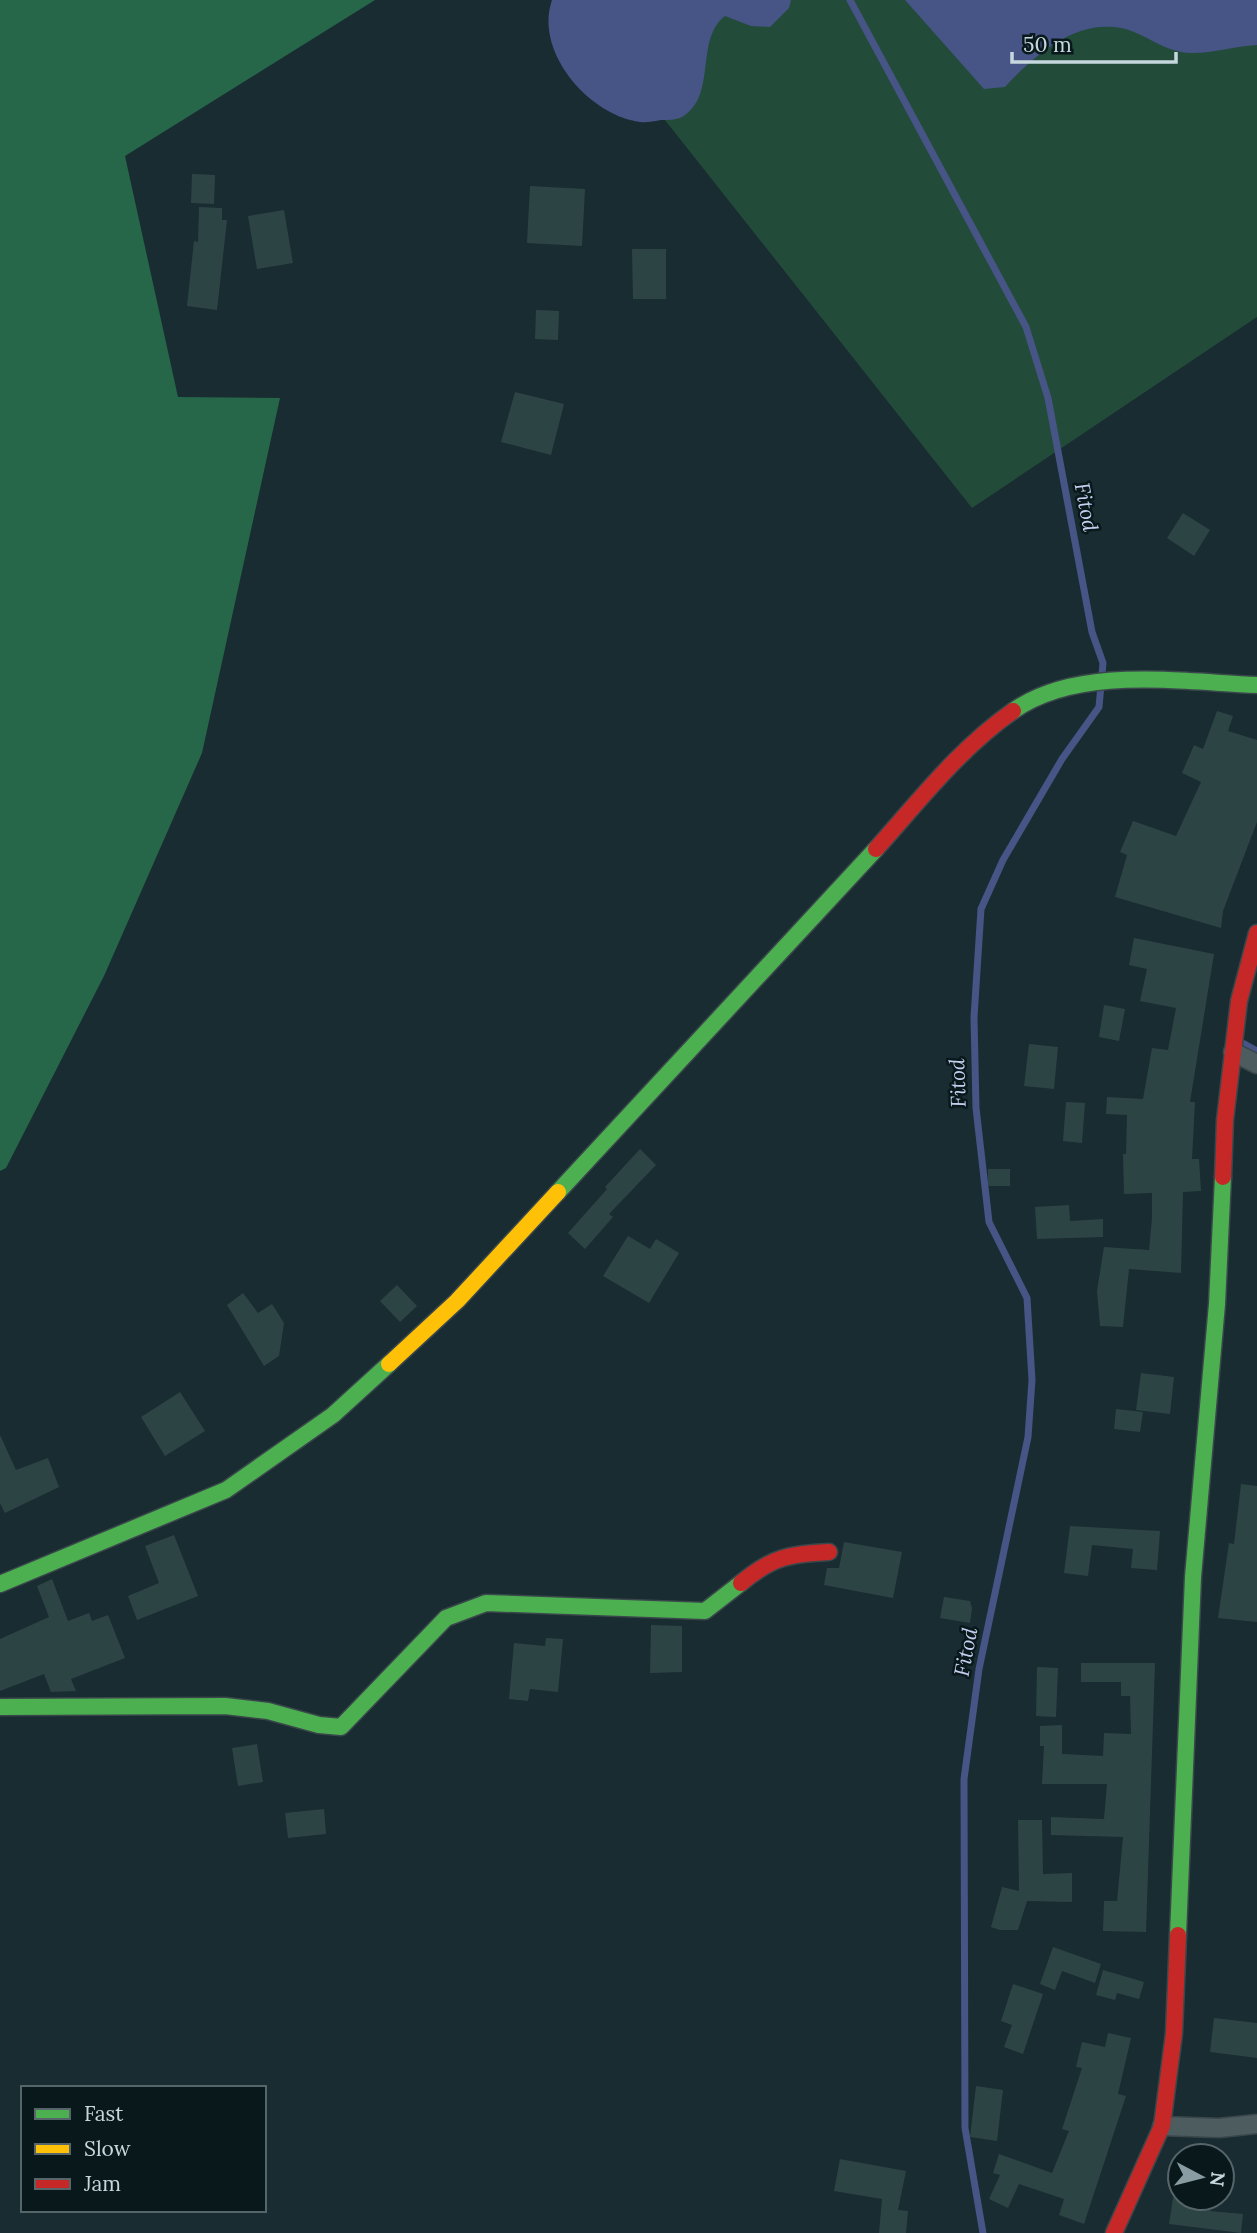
<svg xmlns="http://www.w3.org/2000/svg" width="1257" height="2233" viewBox="0 0 1257 2233" font-family="Lora,serif">
<style>
.green{fill:#234b39}
.forest{fill:#266649}
.water{fill:#465486}
.lines{fill:none;stroke-linecap:round;stroke-linejoin:round}
.stream{stroke:#465486;stroke-width:7}
.building{fill:#2d4445}
.street-casing{stroke:#39474b;stroke-width:21}
.fast-casing{stroke:#39474b;stroke-width:19}
.slow-casing{stroke:#39474b;stroke-width:19}
.jam-casing{stroke:#39474b;stroke-width:19}
.street{stroke:#4d5c5f;stroke-width:18}
.fast{stroke:#4caf50;stroke-width:16}
.slow{stroke:#ffc107;stroke-width:16}
.jam{stroke:#c62828;stroke-width:16}
.labels{text-anchor:middle;stroke-width:5;stroke-linejoin:round;paint-order:stroke}
.water-label{font-size:21px;font-style:italic;fill:#c5cff0;stroke:#09181b}
</style>
<rect width="100%" height="100%" fill="#192c31"/>
<path class="green" d="M 570,0 L 1257,0 L 1257,317 L 972,508 Z"/>
<path class="forest" d="M 0,0 L 375,0 L 125,156 L 178,397 L 280,398 L 202,753 L 104,976 L 6,1168 L 0,1171 Z"/>
<path class="water" d="M 552,0 L 791,0 L 789,8 L 770,27 L 751,26 L 725,16 C 694,40 718,96 682,117 C 676,120 668,120 661,120 C 655,121 646,123 640,122 C 588,115 534,51 552,0 Z
M 905,0 L 1257,0 L 1257,45 C 1235,46 1214,53 1192,53 C 1164,53 1146,33 1121,28 C 1074,19 1034,56 1005,87 L 984,89 Z"/>
<g class="lines">
<path class="stream" d="M 850,0 L 1026,327 L 1048,398 L 1092,632 L 1103,663 L 1099,707 L 1062,759 L 1003,860 L 981,909 L 974,1017 L 976,1108 L 989,1222 L 1027,1298 L 1032,1380 L 1028,1437 L 979,1669 L 964,1779 L 965,2128 L 983,2233
M 1239,1041 L 1257,1051"/>
</g>
<path class="building" d="M 192,174 L 215,175 L 214,204 L 191,203 Z
M 530,186 L 585,189 L 582,246 L 527,243 Z
M 199,207 L 222,208 L 222,220 L 227,220 L 217,310 L 187,306 L 194,241 L 198,242 Z
M 284,210 L 293,263 L 257,269 L 248,216 Z
M 632,249 L 666,249 L 666,299 L 633,299 Z
M 536,310 L 559,311 L 558,340 L 535,339 Z
M 515,392 L 564,404 L 551,455 L 501,442 Z
M 1183,513 L 1210,530 L 1194,556 L 1167,538 Z
M 1217,711 L 1233,716 L 1228,731 L 1257,740 L 1257,822 L 1223,911 L 1221,928 L 1115,897 L 1127,855 L 1120,852 L 1133,821 L 1176,836 L 1201,782 L 1182,773 L 1194,745 L 1203,749 Z
M 1134,938 L 1214,954 L 1190,1102 L 1195,1102 L 1192,1159 L 1199,1159 L 1201,1191 L 1183,1192 L 1181,1273 L 1129,1269 L 1123,1327 L 1100,1326 L 1097,1291 L 1104,1247 L 1149,1250 L 1152,1218 L 1152,1193 L 1124,1194 L 1123,1154 L 1126,1154 L 1127,1115 L 1106,1114 L 1107,1097 L 1143,1099 L 1152,1048 L 1168,1050 L 1176,1008 L 1140,1001 L 1147,969 L 1129,965 Z
M 1104,1005 L 1125,1009 L 1119,1041 L 1099,1037 Z
M 1029,1044 L 1058,1047 L 1054,1089 L 1024,1086 Z
M 1066,1102 L 1085,1103 L 1082,1143 L 1063,1141 Z
M 640,1149 L 656,1165 L 609,1214 L 613,1217 L 585,1249 L 568,1233 L 607,1189 L 605,1187 Z
M 988,1169 L 1010,1169 L 1010,1186 L 988,1186 Z
M 1069,1205 L 1070,1221 L 1103,1219 L 1103,1237 L 1037,1239 L 1035,1207 Z
M 628,1236 L 650,1249 L 656,1239 L 679,1253 L 649,1303 L 603,1276 Z
M 397,1285 L 417,1306 L 400,1322 L 380,1301 Z
M 243,1293 L 258,1313 L 272,1304 L 284,1323 L 279,1356 L 264,1366 L 227,1305 Z
M 1141,1373 L 1174,1377 L 1170,1414 L 1136,1410 Z
M 180,1392 L 205,1431 L 165,1456 L 141,1417 Z
M 1116,1409 L 1143,1412 L 1140,1432 L 1114,1429 Z
M 0,1435 L 16,1470 L 48,1458 L 59,1487 L 5,1513 L 0,1503 Z
M 1241,1484 L 1257,1486 L 1257,1622 L 1218,1618 L 1229,1543 L 1234,1544 Z
M 1070,1526 L 1160,1531 L 1157,1570 L 1131,1568 L 1133,1549 L 1092,1545 L 1088,1576 L 1064,1573 Z
M 174,1535 L 198,1596 L 137,1620 L 128,1596 L 159,1583 L 145,1546 Z
M 844,1542 L 902,1552 L 893,1598 L 824,1585 L 827,1568 L 839,1568 Z
M 52,1579 L 68,1621 L 89,1613 L 92,1621 L 108,1615 L 125,1658 L 71,1679 L 76,1691 L 51,1692 L 44,1674 L 0,1691 L 0,1639 L 49,1617 L 37,1586 Z
M 944,1597 L 970,1601 L 972,1608 L 970,1623 L 940,1618 Z
M 651,1625 L 682,1626 L 682,1672 L 650,1673 Z
M 546,1638 L 563,1639 L 558,1692 L 530,1689 L 528,1701 L 509,1699 L 514,1643 L 545,1646 Z
M 1081,1663 L 1155,1663 L 1146,1932 L 1103,1931 L 1104,1901 L 1117,1901 L 1123,1837 L 1051,1835 L 1051,1817 L 1104,1819 L 1107,1784 L 1042,1784 L 1044,1746 L 1040,1746 L 1040,1726 L 1062,1725 L 1062,1754 L 1103,1756 L 1104,1733 L 1131,1734 L 1130,1696 L 1121,1696 L 1121,1682 L 1081,1682 Z
M 1037,1667 L 1058,1668 L 1056,1717 L 1036,1716 Z
M 257,1744 L 263,1782 L 238,1786 L 232,1748 Z
M 324,1809 L 326,1834 L 288,1838 L 285,1813 Z
M 1018,1820 L 1042,1820 L 1043,1874 L 1072,1873 L 1072,1902 L 1027,1901 L 1018,1930 L 1000,1930 L 991,1927 L 1002,1887 L 1019,1891 Z
M 1053,1947 L 1101,1964 L 1095,1983 L 1062,1971 L 1055,1990 L 1040,1984 Z
M 1103,1970 L 1144,1982 L 1139,1999 L 1117,1993 L 1115,2000 L 1096,1995 Z
M 1013,1984 L 1043,1994 L 1023,2054 L 1004,2047 L 1012,2025 L 1001,2021 Z
M 1214,2018 L 1257,2023 L 1257,2058 L 1210,2052 Z
M 1108,2033 L 1131,2038 L 1118,2094 L 1126,2096 L 1084,2224 L 1059,2215 L 1064,2199 L 1019,2184 L 1008,2208 L 989,2199 L 1000,2175 L 993,2173 L 999,2154 L 1052,2173 L 1069,2131 L 1062,2129 L 1082,2068 L 1076,2067 L 1082,2042 L 1105,2047 Z
M 976,2086 L 1003,2090 L 997,2141 L 970,2137 Z
M 840,2159 L 906,2171 L 898,2210 L 908,2211 L 906,2233 L 879,2233 L 882,2199 L 834,2191 Z
M 1173,2198 L 1213,2198 L 1210,2211 L 1243,2214 L 1241,2233 L 1169,2224 Z"/>
<g class="lines">
<g class="street-casing">
<path id="street" d="M 1233,1052 L 1257,1064
M 1162,2126 L 1219,2128 L 1257,2124"/>
</g>
<g class="fast-casing">
<path id="fast" d="M 1013,711 C 1078,665 1181,682 1257,685
M 558,1192 L 876,849
M 0,1584 L 226,1490 L 333,1415 L 389,1364
M 0,1707 L 225,1706 L 268,1711 L 319,1725 L 341,1727 L 446,1618 L 486,1603 L 705,1611 L 741,1583
M 1178,1935 L 1193,1577 L 1217,1304 L 1223,1177"/>
</g>
<g class="slow-casing">
<path id="slow" d="M 389,1364 L 457,1301 L 558,1192"/>
</g>
<g class="jam-casing">
<path id="jam" d="M 876,849 C 919,801 960,748 1013,711
M 1223,1177 L 1225,1120 L 1239,1001 L 1257,933
M 741,1583 C 772,1557 789,1554 829,1552
M 1114,2233 L 1162,2126 L 1174,2033 L 1178,1935"/>
</g>
<use href="#street" class="street"/>
<use href="#fast" class="fast"/>
<use href="#slow" class="slow"/>
<use href="#jam" class="jam"/>
</g>
<g class="labels">
<g class="water-label">
<text transform="translate(1086 507) rotate(79)" y="7">Fitod</text>
<text transform="translate(958 1083) rotate(-92)" y="7">Fitod</text>
<text transform="translate(966 1652) rotate(-79)" y="7">Fitod</text>
</g>
</g>
<rect x="21" y="2086" width="245" height="126" fill="#09181b" stroke="#556569" stroke-width="2"/>
<rect x="35" y="2109" width="35" height="10" fill="#4caf50" stroke="#556569" stroke-width="2"/>
<text x="84" y="2121" font-size="21" fill="#c6d8dd">Fast</text>
<rect x="35" y="2144" width="35" height="10" fill="#ffc107" stroke="#556569" stroke-width="2"/>
<text x="84" y="2156" font-size="21" fill="#c6d8dd">Slow</text>
<rect x="35" y="2179" width="35" height="10" fill="#c62828" stroke="#556569" stroke-width="2"/>
<text x="84" y="2191" font-size="21" fill="#c6d8dd">Jam</text>
<g transform="translate(1201 2177) rotate(97)"><circle r="33" fill="#09181b" stroke="#556569" stroke-width="2"/>
<path d="M0-5L12 26L0 18L-12 26Z" fill="#899ca1"/>
<text y="-10" font-size="19" font-weight="bold" text-anchor="middle" fill="#c6d8dd">N</text>
</g>
<path d="M1012 52v10h164v-10" fill="none" stroke="#c6d8dd" stroke-width="3.5"/>
<text x="1023" y="52" font-size="21" fill="#c6d8dd" stroke="#09181b" stroke-width="5" paint-order="stroke">50 m</text>
</svg>
